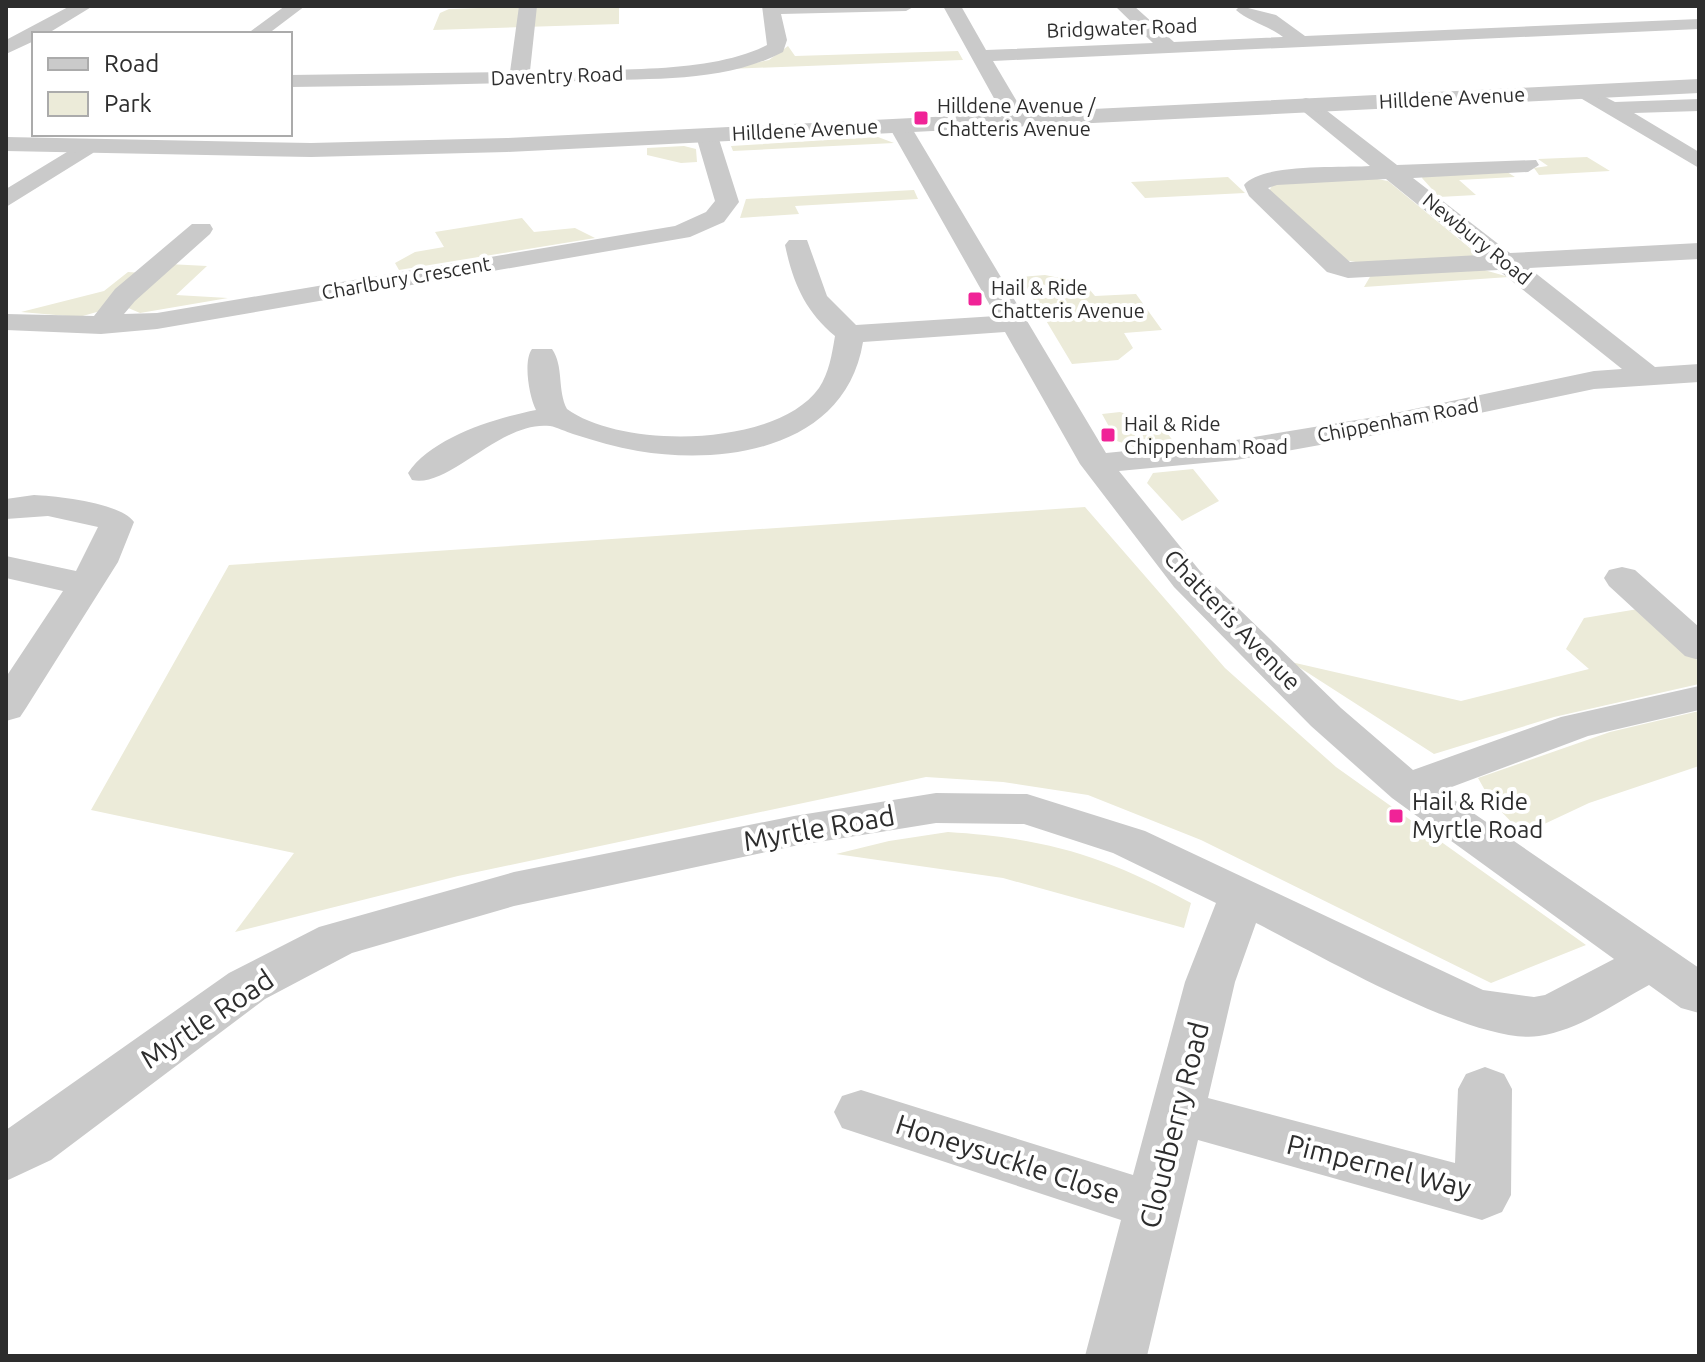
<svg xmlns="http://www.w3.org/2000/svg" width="1705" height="1362" viewBox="0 0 1705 1362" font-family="Ubuntu,sans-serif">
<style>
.green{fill:#ecebd9}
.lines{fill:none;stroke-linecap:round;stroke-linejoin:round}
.minor{fill:#cacaca;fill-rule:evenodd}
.tertiary{fill:#cacaca;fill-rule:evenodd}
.poi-dot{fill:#f02397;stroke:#fff;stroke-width:3}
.labels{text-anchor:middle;stroke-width:8;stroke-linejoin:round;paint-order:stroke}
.far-street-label{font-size:20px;fill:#2d2d2d;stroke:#fff}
.far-poi-label{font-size:20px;fill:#2d2d2d;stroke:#fff;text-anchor:start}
.street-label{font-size:24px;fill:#2d2d2d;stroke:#fff}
.poi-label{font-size:24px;fill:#2d2d2d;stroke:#fff;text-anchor:start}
.near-street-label{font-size:28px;fill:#2d2d2d;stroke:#fff}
</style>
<rect width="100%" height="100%" fill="#fff"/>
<path class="green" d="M 545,6 L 614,6 L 619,7 L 619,24 L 433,30 L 440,13 L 449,9 Z
M 788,46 L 795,56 L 958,51 L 963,60 L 728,69 L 769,60 Z
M 878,137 L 894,143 L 733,151 L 731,146 Z
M 684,146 L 696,149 L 697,162 L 681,163 L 647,155 L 647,148 Z
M 1587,157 L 1610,171 L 1539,175 L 1534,168 L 1548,166 L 1538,159 Z
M 1504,170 L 1515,177 L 1459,180 L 1476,195 L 1439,197 L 1422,178 L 1424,174 Z
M 1228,177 L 1245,193 L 1145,198 L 1131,182 Z
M 1366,177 L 1388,181 L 1476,253 L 1468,259 L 1374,265 L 1344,260 L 1269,191 L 1273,184 Z
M 914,190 L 918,199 L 795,206 L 799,214 L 740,218 L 746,199 Z
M 522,218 L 534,232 L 575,228 L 595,238 L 399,270 L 395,263 L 415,252 L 444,247 L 435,232 Z
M 168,264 L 207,266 L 176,295 L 228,298 L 140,313 L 126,307 Z
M 1477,268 L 1509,277 L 1364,287 L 1371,275 Z
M 128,272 L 143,273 L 104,310 L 79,317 L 21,312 L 104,291 Z
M 1045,275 L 1084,283 L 1095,296 L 1136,294 L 1162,330 L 1124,333 L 1133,348 L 1118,360 L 1072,364 L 1020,277 Z
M 1120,412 L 1161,425 L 1174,442 L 1137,448 L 1117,441 L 1102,414 Z
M 1193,469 L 1219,501 L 1182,521 L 1147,483 L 1153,473 Z
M 1085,507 L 1225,668 L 1336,767 L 1586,945 L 1491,983 L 1201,840 L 1088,795 L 1003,782 L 926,777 L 458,876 L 235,932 L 294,853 L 91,810 L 229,565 Z
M 1644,608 L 1699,662 L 1699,684 L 1554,717 L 1434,754 L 1291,662 L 1461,701 L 1589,669 L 1566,649 L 1584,618 Z
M 1699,711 L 1699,766 L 1589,803 L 1523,834 L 1491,801 L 1478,778 L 1610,732 Z
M 948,832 C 1045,838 1106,856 1191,903 L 1184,928 L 1003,878 L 836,854 L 889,841 Z"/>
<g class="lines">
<path class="minor" d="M 285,6 L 305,6 L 268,34 L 247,34 Z
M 519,6 L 537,6 L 530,71 C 599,68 707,76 767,45 L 762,6 L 915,6 L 906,11 L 781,14 L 787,40 L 783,52 C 722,84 646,78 578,81 C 482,84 386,86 290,87 L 290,75 L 510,72 Z
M 943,6 L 961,6 L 986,50 L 1153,43 L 1115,6 L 1134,6 L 1174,42 L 1283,37 C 1269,26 1248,21 1236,10 L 1240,6 L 1276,15 L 1305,36 L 1699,19 L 1699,29 L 993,61 L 1028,120 L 1017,126 L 1006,120 Z
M 1584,86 L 1615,102 L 1699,99 L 1699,111 L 1634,113 L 1699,152 L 1699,168 L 1577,96 L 1574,92 L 1577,88 Z
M 1306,98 L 1313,100 L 1397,165 L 1536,160 L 1539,165 L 1528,172 L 1413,178 L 1510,253 L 1699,243 L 1699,259 L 1529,268 L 1655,367 L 1699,364 L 1699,382 L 1594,389 L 1381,434 L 1236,460 L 1119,471 L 1200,571 L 1341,708 L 1413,770 L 1561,717 L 1699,686 L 1699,710 L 1588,736 L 1441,791 L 1699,968 L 1699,1013 L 1681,1008 L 1649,985 C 1614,1004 1579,1030 1539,1036 C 1475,1046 1318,954 1256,923 L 1235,982 L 1208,1098 L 1455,1163 L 1458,1089 L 1466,1074 L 1485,1067 L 1504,1074 L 1512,1089 L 1511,1195 L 1502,1212 L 1482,1220 L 1198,1140 L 1147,1356 L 1085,1356 L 1121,1220 L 842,1128 L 834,1112 L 842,1096 L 861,1090 L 1133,1175 L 1185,982 L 1216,903 L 1113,853 L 1024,824 L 936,823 L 794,846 L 514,906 L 352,953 L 265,999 L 51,1160 L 6,1181 L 6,1130 L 229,973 L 319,927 L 514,872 L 794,816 L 936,793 L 1027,794 L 1145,831 L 1483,990 L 1534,997 L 1545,995 L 1614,959 L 1392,798 L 1311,726 L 1174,587 L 1080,464 L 1005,332 L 863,342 C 846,447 728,466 638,451 C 616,447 595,441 573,434 C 566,432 557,427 550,426 C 501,420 449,489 412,480 L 408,473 C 432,437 496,418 536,410 C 529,396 523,361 532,349 L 552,349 C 564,366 557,390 567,409 C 622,449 776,448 819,388 C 829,373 832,354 835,336 C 805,311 793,283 785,245 L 789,240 L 807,240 L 827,296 L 856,325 L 996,316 L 888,125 L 899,119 L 910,125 L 1106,453 L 1236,440 L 1381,416 L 1594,371 L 1622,369 L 1498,270 L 1348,278 L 1327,272 L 1249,196 L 1244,185 C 1261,163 1343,168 1370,166 L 1299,108 L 1296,104 L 1299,100 ZM 1386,179 L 1480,255 L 1350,262 L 1268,188 L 1277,185 Z
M 707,130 L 718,136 L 739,202 L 724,222 L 690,237 L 157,329 L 101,334 L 6,330 L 6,314 L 94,316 L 115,289 L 192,224 L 210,224 L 213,229 L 210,234 L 135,301 L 124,314 L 157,313 L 675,226 L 706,212 L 715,201 L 696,136 Z
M 85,141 L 96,148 L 93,153 L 6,207 L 6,189 Z
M 34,495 C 58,496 121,503 134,522 L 118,562 L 26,708 L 20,717 L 6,721 L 6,677 L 63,591 L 6,578 L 6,556 L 76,571 L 98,527 L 48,516 L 6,519 L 6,499 Z
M 1622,567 L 1635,570 L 1699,627 L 1699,660 L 1685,656 L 1609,586 L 1604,578 L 1609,570 Z"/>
<path class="tertiary" d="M 70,6 L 93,6 L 47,34 L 34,34 L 34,41 L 6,54 L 6,40 Z
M 1699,79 L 1699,93 L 507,152 L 311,157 L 6,151 L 6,137 L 311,143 L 507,138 Z"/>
</g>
<g class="poi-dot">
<rect x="913" y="110" width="16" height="16" rx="4"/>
<rect x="967" y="291" width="16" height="16" rx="4"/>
<rect x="1100" y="427" width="16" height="16" rx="4"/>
<rect x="1388" y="808" width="16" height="16" rx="4"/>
</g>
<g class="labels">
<g class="far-street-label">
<text transform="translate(1122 28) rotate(-2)" y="7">Bridgwater Road</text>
<text transform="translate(557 76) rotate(-2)" y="7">Daventry Road</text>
<text transform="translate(1452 98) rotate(-3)" y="7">Hilldene Avenue</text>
<text transform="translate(805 130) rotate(-3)" y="7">Hilldene Avenue</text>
<text transform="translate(1477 239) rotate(39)" y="7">Newbury Road</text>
<text transform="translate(406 278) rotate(-10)" y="7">Charlbury Crescent</text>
<text transform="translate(1398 420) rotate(-11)" y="7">Chippenham Road</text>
</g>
<g class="far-poi-label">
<text x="937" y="113">Hilldene Avenue /<tspan x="937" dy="23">Chatteris Avenue</tspan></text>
<text x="991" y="295">Hail &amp; Ride<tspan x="991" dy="23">Chatteris Avenue</tspan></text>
<text x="1124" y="431">Hail &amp; Ride<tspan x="1124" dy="23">Chippenham Road</tspan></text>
</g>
<g class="street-label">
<text transform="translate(1232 620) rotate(46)" y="8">Chatteris Avenue</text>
</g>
<g class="poi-label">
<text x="1412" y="810">Hail &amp; Ride<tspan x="1412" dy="28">Myrtle Road</tspan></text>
</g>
<g class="near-street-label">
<text transform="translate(819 828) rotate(-10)" y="10">Myrtle Road</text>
<text transform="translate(207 1019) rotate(-34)" y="10">Myrtle Road</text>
<text transform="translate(1174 1125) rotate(-76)" y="10">Cloudberry Road</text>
<text transform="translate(1008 1159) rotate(18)" y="10">Honeysuckle Close</text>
<text transform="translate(1379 1166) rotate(14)" y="10">Pimpernel Way</text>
</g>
</g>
<rect width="1705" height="1362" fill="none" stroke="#2d2d2d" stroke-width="16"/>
<rect x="32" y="32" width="260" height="104" fill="#ffffff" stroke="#ababab" stroke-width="2"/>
<rect x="48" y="58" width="40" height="12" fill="#cacaca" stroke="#ababab" stroke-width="2"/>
<text x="104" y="72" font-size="24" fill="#2d2d2d">Road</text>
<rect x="48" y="92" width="40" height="24" fill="#ecebd9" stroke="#ababab" stroke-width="2"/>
<text x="104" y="112" font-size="24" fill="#2d2d2d">Park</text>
</svg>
